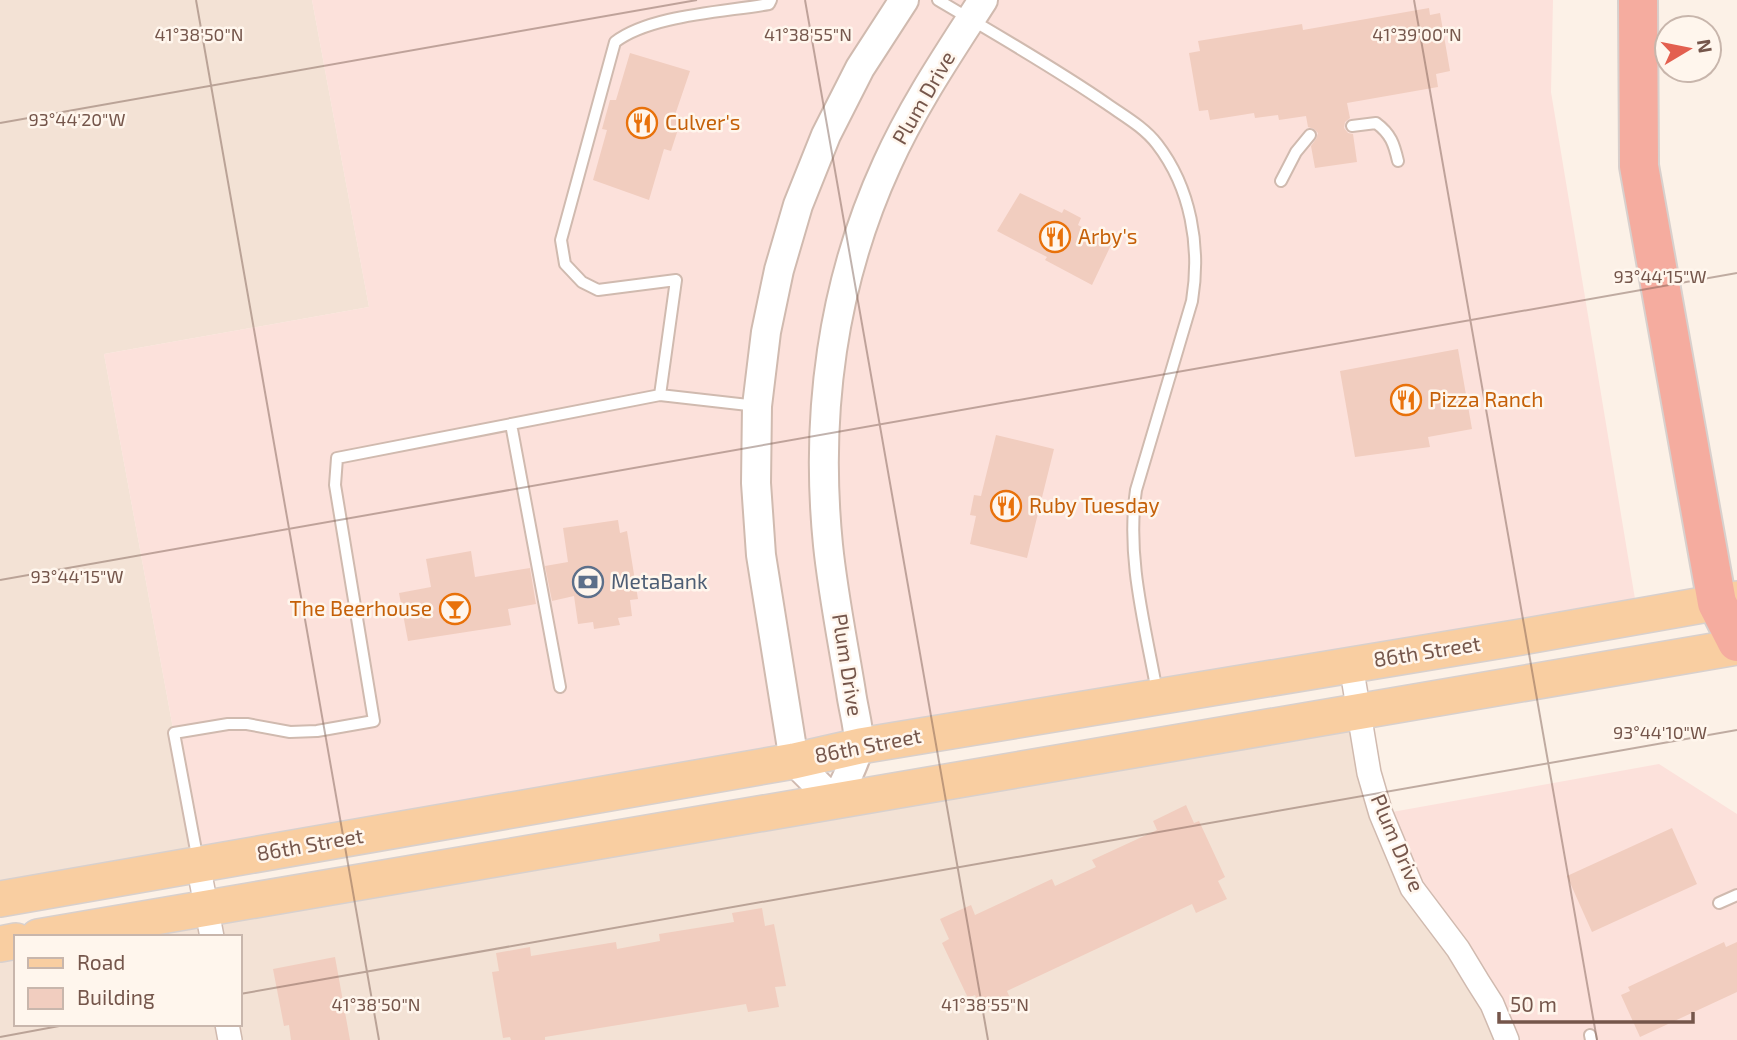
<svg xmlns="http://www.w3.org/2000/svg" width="1737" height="1040" viewBox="0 0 1737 1040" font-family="'Exo 2',sans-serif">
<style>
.residential{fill:#f3e2d5}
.commercial{fill:#fce1db}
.building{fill:#f1cdbf}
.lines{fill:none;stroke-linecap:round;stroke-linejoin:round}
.service-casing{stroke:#d0baaf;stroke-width:14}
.minor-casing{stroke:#d0baaf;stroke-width:26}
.tertiary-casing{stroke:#d0baaf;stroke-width:32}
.primary-casing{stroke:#d8d0cd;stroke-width:38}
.motorway-casing{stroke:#d8d0cd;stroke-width:42}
.service{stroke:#fff;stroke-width:10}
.minor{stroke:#fff;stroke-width:23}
.tertiary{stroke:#fff;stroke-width:28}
.primary{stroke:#f9cea1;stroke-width:35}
.motorway{stroke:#f5ac9f;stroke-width:38}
.ticks{fill:none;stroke:#75564b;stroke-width:2;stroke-opacity:0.45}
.labels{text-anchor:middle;stroke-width:5;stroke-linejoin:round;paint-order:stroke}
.street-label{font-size:21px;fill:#75564b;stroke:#fff6ed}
.food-label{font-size:21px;fill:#c56008;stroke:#fff6ed;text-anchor:start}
.service-label{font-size:21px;fill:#4e5e75;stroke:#fff6ed;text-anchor:start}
.ticks-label{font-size:18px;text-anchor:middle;fill:#75564b;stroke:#fff6ed;stroke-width:5;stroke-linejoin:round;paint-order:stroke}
</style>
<rect width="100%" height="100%" fill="#fcf1e7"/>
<path class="residential" d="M 0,0 L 312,0 L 369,307 L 104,354 L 198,864 L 0,899 Z
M 1359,711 L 1369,773 L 1507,1040 L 0,1040 L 0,944 L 16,941 L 16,1024 L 240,1024 L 240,937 L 38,937 Z"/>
<path class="commercial" d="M 312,0 L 1553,0 L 1551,92 L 1638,617 L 198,864 L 104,354 L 369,307 Z
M 1659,764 L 1737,814 L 1737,1040 L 1507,1040 L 1381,814 Z"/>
<path class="building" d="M 1429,8 L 1430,15 L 1440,13 L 1450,71 L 1436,74 L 1438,87 L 1347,103 L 1350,118 L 1345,122 L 1344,128 L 1348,133 L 1353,134 L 1357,162 L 1315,168 L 1311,146 L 1316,139 L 1318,133 L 1314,129 L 1308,127 L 1306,116 L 1279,120 L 1278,115 L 1255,118 L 1254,113 L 1210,120 L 1208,110 L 1199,111 L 1189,53 L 1200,51 L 1198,41 L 1302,24 L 1303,30 Z
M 630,53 L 690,71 L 675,115 L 682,117 L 671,151 L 664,149 L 649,200 L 593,180 L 607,130 L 602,129 L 610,100 L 616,100 Z
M 1020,193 L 1062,213 L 1064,209 L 1081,218 L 1078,225 L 1112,243 L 1092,285 L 1045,260 L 1047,257 L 997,231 Z
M 1458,349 L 1472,429 L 1428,437 L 1430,447 L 1355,457 L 1340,371 Z
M 996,435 L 1054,449 L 1027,558 L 970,544 L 976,516 L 970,515 L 974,495 L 981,496 Z
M 618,520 L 620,533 L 627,531 L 638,599 L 630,600 L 632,616 L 618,618 L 620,625 L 594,629 L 593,622 L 578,624 L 574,596 L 552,601 L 545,566 L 568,562 L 563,528 Z
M 471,551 L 475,577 L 530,568 L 536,604 L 508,609 L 511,625 L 408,641 L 399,593 L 431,587 L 426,559 Z
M 1186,805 L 1194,823 L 1199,821 L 1225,877 L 1218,881 L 1227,899 L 1196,913 L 1192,904 L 1007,991 L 1010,998 L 982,1010 L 975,995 L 968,998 L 942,943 L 949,939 L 940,919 L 971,905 L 975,915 L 1052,879 L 1055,886 L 1096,867 L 1092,860 L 1157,830 L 1153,821 Z
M 1672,828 L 1697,884 L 1592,932 L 1567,876 Z
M 762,908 L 765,926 L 774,924 L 786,986 L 775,987 L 779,1007 L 748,1012 L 746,1004 L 545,1037 L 545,1040 L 511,1040 L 510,1037 L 503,1038 L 492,972 L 499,971 L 496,953 L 530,947 L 531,956 L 616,942 L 617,949 L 660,941 L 659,934 L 734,922 L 732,913 Z
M 1724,942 L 1726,947 L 1737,942 L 1737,992 L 1640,1037 L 1621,995 L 1630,991 L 1628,987 Z
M 335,957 L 350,1040 L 291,1040 L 289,1025 L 284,1026 L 273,969 Z"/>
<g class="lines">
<g class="service-casing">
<path id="service" d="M 938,0 C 995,34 1052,66 1107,104 C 1124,116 1144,127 1157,144 C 1191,188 1201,247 1192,301 L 1136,490 C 1126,558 1145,625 1157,692
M 1352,126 L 1376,123 C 1391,134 1394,144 1398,161
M 1281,181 L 1296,152 L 1310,135
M 660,395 L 676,280 L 598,290 L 582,282 L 565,264 L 561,240 L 615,42 C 650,15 724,12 769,4 L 771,0
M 511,424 L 560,687
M 198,861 L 174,733 L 228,724 L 247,724 L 290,732 L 317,731 L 374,721 L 335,485 L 337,458 L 660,395 L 757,406
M 1719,903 L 1737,895
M 1590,1035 L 1591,1040"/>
</g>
<g class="minor-casing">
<path id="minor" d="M 1351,665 L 1369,773 L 1381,814 L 1412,888 L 1458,949 L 1478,982 L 1492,1004 L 1507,1040
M 198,864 L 212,937
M 227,1024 L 230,1040"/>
</g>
<g class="tertiary-casing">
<path id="tertiary" d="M 904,0 L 860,68 L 826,135 L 798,205 L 779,270 L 766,332 L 757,406 L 756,483 L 761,555 L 794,761 L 835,802 C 841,790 859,755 859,744 C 859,727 853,708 851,692 C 843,643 833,594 828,545 C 815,415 832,284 887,164 C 913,106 949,53 983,0"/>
</g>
<g class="primary-casing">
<path id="primary" d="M 0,899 L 794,761 L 860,746 L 1527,636 L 1737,599
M 38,937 L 1737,647
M 0,944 L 16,941"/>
</g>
<g class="motorway-casing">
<path id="motorway" d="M 1638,0 L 1639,166 L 1717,603 L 1737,642"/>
</g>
<use href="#service" class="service"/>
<use href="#minor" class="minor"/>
<use href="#tertiary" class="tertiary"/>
<use href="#primary" class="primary"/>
<use href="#motorway" class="motorway"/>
</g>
<path class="ticks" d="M 196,0 L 379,1040M 805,0 L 988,1040M 1414,0 L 1597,1040M 0,123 L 697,0M 0,580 L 1737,273M 240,994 L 1737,730M 0,1037 L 70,1024"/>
<defs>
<g id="restaurant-ring" transform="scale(1.575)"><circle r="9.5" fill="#fff6ed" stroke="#e8710a" stroke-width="1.5"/><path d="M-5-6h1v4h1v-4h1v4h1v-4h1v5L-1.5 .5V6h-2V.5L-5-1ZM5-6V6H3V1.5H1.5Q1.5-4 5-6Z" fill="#e8710a"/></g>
<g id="bank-ring" transform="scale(1.575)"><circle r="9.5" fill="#fff6ed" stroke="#5c6f8a" stroke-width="1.5"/><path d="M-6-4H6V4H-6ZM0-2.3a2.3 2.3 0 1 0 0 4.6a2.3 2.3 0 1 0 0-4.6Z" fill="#5c6f8a"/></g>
<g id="bar-ring" transform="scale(1.575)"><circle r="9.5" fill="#fff6ed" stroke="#e8710a" stroke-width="1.5"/><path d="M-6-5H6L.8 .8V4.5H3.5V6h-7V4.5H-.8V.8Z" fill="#e8710a"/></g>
</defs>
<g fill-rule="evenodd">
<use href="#restaurant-ring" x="642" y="123"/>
<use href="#restaurant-ring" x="1055" y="237"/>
<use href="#restaurant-ring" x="1406" y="400"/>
<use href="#restaurant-ring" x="1006" y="506"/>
<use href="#bank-ring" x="588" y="582"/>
<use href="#bar-ring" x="455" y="609"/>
</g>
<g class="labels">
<g class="street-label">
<text transform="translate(924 98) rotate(-60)" y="7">Plum Drive</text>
<text transform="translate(1427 652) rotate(-9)" y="7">86th Street</text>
<text transform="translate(847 665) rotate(81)" y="7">Plum Drive</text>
<text transform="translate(868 746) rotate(-11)" y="7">86th Street</text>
<text transform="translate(1397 843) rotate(67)" y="7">Plum Drive</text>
<text transform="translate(310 845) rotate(-10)" y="7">86th Street</text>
</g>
<g class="food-label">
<text x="665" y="130">Culver's</text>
<text x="1078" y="244">Arby's</text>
<text x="1429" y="407">Pizza Ranch</text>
<text x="1029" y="513">Ruby Tuesday</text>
<text x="432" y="616" text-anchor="end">The Beerhouse</text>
</g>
<g class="service-label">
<text x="611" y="589">MetaBank</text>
</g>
</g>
<g class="ticks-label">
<text x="199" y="41">41°38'50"N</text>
<text x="808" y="41">41°38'55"N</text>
<text x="1417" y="41">41°39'00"N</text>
<text x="77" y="126">93°44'20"W</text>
<text x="1660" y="283">93°44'15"W</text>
<text x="77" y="583">93°44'15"W</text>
<text x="1660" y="739">93°44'10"W</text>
<text x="376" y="1011">41°38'50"N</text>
<text x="985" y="1011">41°38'55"N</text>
</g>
<rect x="14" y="935" width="228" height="91" fill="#fff6ed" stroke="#c8b6ac" stroke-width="2"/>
<rect x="28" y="958" width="35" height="10" fill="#f9cea1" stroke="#c8b6ac" stroke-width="2"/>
<text x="77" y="970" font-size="21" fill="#75564b">Road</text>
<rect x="28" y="988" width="35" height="21" fill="#f1cdbf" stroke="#c8b6ac" stroke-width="2"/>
<text x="77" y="1005" font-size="21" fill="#75564b">Building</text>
<g transform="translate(1688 49) rotate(80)"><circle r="33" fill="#fff6ed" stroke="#c8b6ac" stroke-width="2"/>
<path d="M0-5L12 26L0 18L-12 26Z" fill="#e35f4f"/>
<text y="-10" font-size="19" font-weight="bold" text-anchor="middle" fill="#75564b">N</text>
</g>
<path d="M1499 1012v10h194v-10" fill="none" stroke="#75564b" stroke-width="3.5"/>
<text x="1510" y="1012" font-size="21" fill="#75564b" stroke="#fff6ed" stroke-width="5" paint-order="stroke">50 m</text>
</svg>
